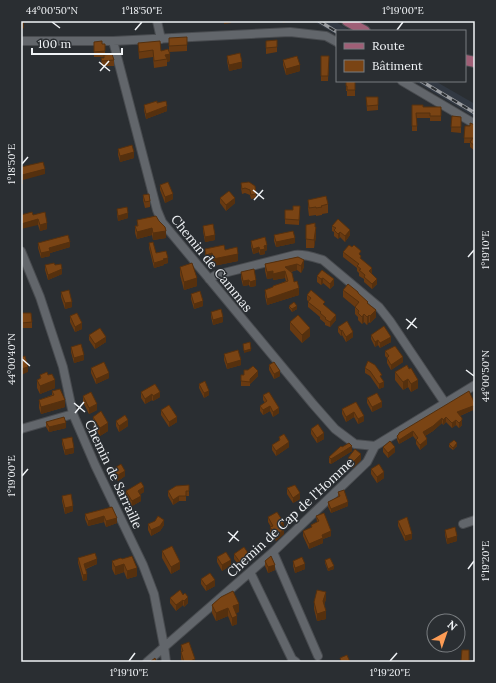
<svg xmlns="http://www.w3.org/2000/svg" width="496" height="683" viewBox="0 0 496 683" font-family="Lora,serif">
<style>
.built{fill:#313842}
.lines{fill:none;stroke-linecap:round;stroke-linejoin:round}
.minor-casing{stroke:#484b4f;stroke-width:10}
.major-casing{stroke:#484b4f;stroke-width:12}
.minor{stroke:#62666b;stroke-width:8}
.major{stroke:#9f5f76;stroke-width:10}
.rail-casing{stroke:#989b9f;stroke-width:3.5}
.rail{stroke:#2a2e32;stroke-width:2;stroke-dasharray:6;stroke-linecap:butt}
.wall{fill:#693a11}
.shaded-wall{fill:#55300e}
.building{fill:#7a4414;stroke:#55300e}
.ticks{fill:none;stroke:#f0f3f6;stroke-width:1.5}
.labels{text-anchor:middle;stroke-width:3;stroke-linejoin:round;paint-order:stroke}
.street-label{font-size:13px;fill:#f0f3f6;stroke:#2a2e32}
.neatline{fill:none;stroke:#f0f3f6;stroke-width:1.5}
.ticks-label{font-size:10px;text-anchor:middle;fill:#f0f3f6}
</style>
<rect width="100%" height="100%" fill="#2a2e32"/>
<path class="built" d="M 313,21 L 334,21 L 351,31 L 337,31 L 337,35 Z
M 415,81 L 435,81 L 475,104 L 475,117 Z"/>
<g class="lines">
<g class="minor-casing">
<path id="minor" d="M 157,21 L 161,39
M 21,41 L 113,41 L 290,32 L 326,36 L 337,42
M 113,41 L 157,210 L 162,222 L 313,404 L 335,429 L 355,444 L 375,446
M 402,81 L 475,124
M 21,251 L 40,297 L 63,367 L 73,414 L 95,465 L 143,565 L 154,594 L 164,646 L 166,662
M 209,279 L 216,275 L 295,255 C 305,254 313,257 323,260 L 379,307 L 390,321 L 445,403
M 21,429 L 73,414
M 463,524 L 475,520
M 273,552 L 318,656
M 250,572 L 292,659 L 296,662
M 147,662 L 273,552 L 367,462 L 375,446 L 475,385"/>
</g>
<g class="major-casing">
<path id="major" d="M 347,21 L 365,31
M 465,60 L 475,62"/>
</g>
<use href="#minor" class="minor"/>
<use href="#major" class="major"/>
<g class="rail-casing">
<path id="rail" d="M 319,21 L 337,32
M 421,81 L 475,113"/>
</g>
<use href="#rail" class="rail"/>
</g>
<path class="wall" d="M 169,38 L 187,45 L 187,51 L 169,52 Z
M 266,41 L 277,47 L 277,52 L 266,54 Z
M 94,42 L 102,44 L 105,44 L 105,55 L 114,60 L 114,66 L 102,66 L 101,58 L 104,58 L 104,57 L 94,57 Z
M 138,43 L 161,51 L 170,61 L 167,62 L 167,66 L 154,68 L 153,57 L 139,59 Z
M 227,56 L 242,68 L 229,71 L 227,61 Z
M 321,56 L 329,56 L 328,81 L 321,81 Z
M 283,60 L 300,71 L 286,75 L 283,65 Z
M 346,81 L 355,81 L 355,96 L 347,96 L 347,91 L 346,91 Z
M 366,97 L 378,97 L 378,110 L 367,111 Z
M 157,103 L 167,111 L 146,119 L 144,110 L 144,105 Z
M 412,105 L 423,107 L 441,107 L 441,121 L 430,121 L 430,118 L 417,118 L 417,131 L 412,131 Z
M 452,116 L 461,117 L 461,133 L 451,132 Z
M 475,125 L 475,151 L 470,147 L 470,143 L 464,143 L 465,126 Z
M 118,149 L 134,158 L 120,162 L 118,155 Z
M 241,183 L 256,194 L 256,198 L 251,199 L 250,195 L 245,193 L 242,194 L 241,188 Z
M 160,185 L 173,199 L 165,203 L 160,190 Z
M 143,195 L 150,201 L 150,207 L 145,208 L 143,200 Z
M 220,198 L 235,203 L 226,211 L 220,203 Z
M 308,200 L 328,204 L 328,213 L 322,214 L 322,215 L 316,216 L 316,215 L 309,216 L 308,208 Z
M 300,206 L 299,225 L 285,224 L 285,210 L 293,210 Z
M 117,209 L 128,218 L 118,221 L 117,214 Z
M 33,215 L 47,229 L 40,231 L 38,225 Z
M 137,220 L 166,238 L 153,240 L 152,235 L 137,239 L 135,233 L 135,226 L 137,226 Z
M 203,226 L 215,240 L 205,242 L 203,231 Z
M 332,226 L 350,235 L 345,242 L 340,237 L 338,239 L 334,236 L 334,232 L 332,231 Z
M 315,227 L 316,236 L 314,248 L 306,248 L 306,239 Z
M 274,235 L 295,243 L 276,247 L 274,241 Z
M 251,241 L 267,250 L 265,251 L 265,254 L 260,255 L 259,252 L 253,254 L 251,246 Z
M 38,243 L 70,247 L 50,253 L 50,256 L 41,258 L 38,248 Z
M 149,243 L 156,253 L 168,263 L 164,264 L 164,265 L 154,268 L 149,248 Z
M 205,249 L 225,250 L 238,261 L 213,266 L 212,260 L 206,262 L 205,256 Z
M 343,252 L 361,256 L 361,259 L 372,273 L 371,273 L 377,284 L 372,289 L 364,282 L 364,279 L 359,276 L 359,273 L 357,271 L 357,268 L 343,257 Z
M 298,257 L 304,267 L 301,273 L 297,270 L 291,272 L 299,295 L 267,305 L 265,296 L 265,290 L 273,287 L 286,281 L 285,278 L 273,280 L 273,278 L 267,279 L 265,271 L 265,264 Z
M 45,265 L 55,265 L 62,274 L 48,280 L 45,270 Z
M 180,267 L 197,286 L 184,290 L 180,275 Z
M 322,270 L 334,285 L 330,289 L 323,283 L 321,285 L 317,282 L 317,276 Z
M 241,272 L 256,286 L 250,287 L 249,285 L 243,286 L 241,278 Z
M 343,290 L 358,293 L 368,304 L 376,317 L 370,323 L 369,322 L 367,325 L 364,322 L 362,324 L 358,320 L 358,317 L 355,314 L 355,307 L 343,297 Z
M 61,292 L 72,307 L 65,309 L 61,297 Z
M 191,294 L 203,306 L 194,309 L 191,299 Z
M 307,295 L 325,306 L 336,320 L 330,327 L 325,325 L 325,323 L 320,319 L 320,317 L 308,307 L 308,301 L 307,300 Z
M 289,306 L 297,309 L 292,312 L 289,308 Z
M 211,312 L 223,322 L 213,325 L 211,317 Z
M 22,313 L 32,322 L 32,328 L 22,328 Z
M 70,316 L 82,329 L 75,332 L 70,322 Z
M 290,322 L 310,336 L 302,343 L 290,330 Z
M 338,327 L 353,337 L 346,342 L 342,335 L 341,336 L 338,332 Z
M 89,335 L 106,342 L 95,349 L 89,340 Z
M 371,335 L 391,342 L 380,348 L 378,345 L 375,347 L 371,339 Z
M 71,347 L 84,360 L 74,363 L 71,352 Z
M 385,351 L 403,362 L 391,370 L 387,363 L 387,358 L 385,356 Z
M 224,354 L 241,365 L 227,369 L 224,360 Z
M 368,361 L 382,379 L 384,387 L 379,389 L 370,376 L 365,373 L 365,368 Z
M 269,365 L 280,376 L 274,379 L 269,370 Z
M 407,365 L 418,388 L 411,392 L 408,387 L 403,390 L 395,380 L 395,372 Z
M 91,368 L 109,378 L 96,384 L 91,373 Z
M 40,375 L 48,375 L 55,388 L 40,394 L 37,388 L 37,380 L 40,379 Z
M 244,375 L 258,376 L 250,384 L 250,386 L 241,386 L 241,381 Z
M 199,384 L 209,395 L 204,398 L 199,388 Z
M 52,391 L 65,407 L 41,414 L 39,408 L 39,400 L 52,395 Z
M 141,392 L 160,392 L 160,397 L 153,401 L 152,400 L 145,404 L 141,398 Z
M 263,395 L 279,413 L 273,417 L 270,411 L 263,415 L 260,411 L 260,406 L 265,403 L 263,400 Z
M 83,396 L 97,410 L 89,414 L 83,402 Z
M 367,398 L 382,407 L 372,412 L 367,403 Z
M 356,402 L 364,421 L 358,424 L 354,417 L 346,422 L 342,414 L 342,409 Z
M 474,402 L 475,402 L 475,412 L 474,412 L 473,410 L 460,416 L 462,425 L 459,428 L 456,425 L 452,428 L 446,422 L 443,425 L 442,423 L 433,431 L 425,436 L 427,444 L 420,450 L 416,444 L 416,440 L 413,436 L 399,444 L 397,440 L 397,436 L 399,435 L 399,433 Z
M 161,410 L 177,422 L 169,427 L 161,415 Z
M 93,417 L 108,431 L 100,436 L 93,426 Z
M 116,421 L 128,426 L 119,432 L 116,426 Z
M 46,422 L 66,428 L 49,432 L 46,427 Z
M 311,429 L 324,439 L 317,443 L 311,434 Z
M 279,437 L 289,447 L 276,456 L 272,450 L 272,445 L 279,441 Z
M 62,439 L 74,453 L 65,455 L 62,444 Z
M 449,444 L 457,446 L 453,450 L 449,447 Z
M 342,447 L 352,451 L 331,464 L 329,463 L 329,457 Z
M 383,447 L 395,452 L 388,458 L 383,452 Z
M 348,458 L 361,460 L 353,468 L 348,463 Z
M 113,469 L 125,476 L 118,481 L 113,474 Z
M 371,469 L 384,478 L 377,483 L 371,474 Z
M 189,485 L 189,496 L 186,496 L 186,501 L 179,501 L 173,505 L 168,496 L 168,491 Z
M 287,488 L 300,499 L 293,503 L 287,494 Z
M 126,491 L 144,492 L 140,494 L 141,501 L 132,506 L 126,496 Z
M 338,492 L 348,506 L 331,513 L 328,507 L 328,502 L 338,497 Z
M 62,496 L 73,511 L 65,514 L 62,501 Z
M 112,507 L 117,523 L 106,527 L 104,522 L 88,526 L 85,519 L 85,514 Z
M 316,516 L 331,536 L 323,539 L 323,543 L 309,549 L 303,536 L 303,531 L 311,528 L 311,525 L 317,522 Z
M 268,517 L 284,527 L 283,528 L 284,534 L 276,541 L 270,532 L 271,527 L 268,522 Z
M 398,521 L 412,539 L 405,541 L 398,526 Z
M 148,524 L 164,525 L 160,531 L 151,536 L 148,530 Z
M 445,530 L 457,541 L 447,544 L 445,535 Z
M 162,551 L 180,569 L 171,574 L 162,558 Z
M 234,554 L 248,559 L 247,560 L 247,563 L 240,567 L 234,559 Z
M 217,557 L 231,565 L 222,571 L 217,562 Z
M 78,558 L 97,564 L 86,569 L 87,580 L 83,581 L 78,563 Z
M 121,558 L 137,576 L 127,579 L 124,572 L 115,575 L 112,569 L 112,561 Z
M 325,560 L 334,569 L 328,571 L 325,563 Z
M 265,561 L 275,570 L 268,573 L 265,566 Z
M 293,561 L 305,569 L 295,573 L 293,566 Z
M 201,579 L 215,586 L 206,591 L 201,584 Z
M 180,590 L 188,603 L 184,607 L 183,605 L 176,611 L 170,603 L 170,598 Z
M 221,597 L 239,612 L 235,613 L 237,624 L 232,626 L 228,616 L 216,621 L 212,613 L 212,605 Z
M 326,599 L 324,605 L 326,619 L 317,621 L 314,609 L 314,602 Z
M 181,645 L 195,662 L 182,662 L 181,659 Z"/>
<path class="shaded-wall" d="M 224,21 L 231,21 L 231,23 L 224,24 Z
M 283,21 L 288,21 L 283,23 Z
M 24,23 L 24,28 L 21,30 L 21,24 Z
M 170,54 L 170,61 L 167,62 L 167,59 L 165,55 Z
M 242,62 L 242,68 L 229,71 L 229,65 Z
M 300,65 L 300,71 L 286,75 L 286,69 Z
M 167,106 L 167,111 L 146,119 L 146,114 Z
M 134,152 L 134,158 L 120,162 L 120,156 Z
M 45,169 L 45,174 L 23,180 L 23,184 L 21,184 L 22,175 Z
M 173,194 L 173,199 L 165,203 L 165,197 Z
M 235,198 L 235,203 L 226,211 L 226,205 Z
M 128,213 L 128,218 L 118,221 L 118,216 Z
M 38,219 L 38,225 L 21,229 L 21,224 Z
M 47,223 L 47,229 L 40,231 L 40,225 Z
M 316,227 L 316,236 L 314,248 L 314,240 Z
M 152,228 L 152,235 L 137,239 L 137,232 Z
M 350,230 L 350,235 L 345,242 L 345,236 Z
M 166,231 L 166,238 L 153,240 L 153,233 Z
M 340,232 L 340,237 L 338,239 L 338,234 Z
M 215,235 L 215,240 L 205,242 L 205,237 Z
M 295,238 L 295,243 L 276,247 L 276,242 Z
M 70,242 L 70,247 L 50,253 L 50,256 L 41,258 L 41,253 L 49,248 Z
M 267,245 L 267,250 L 265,251 L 265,254 L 260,255 L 260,250 L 264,246 Z
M 259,247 L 259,252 L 253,254 L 253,249 Z
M 212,253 L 212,260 L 206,262 L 206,255 Z
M 238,254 L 238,261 L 213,266 L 213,259 Z
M 168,258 L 168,263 L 164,264 L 164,265 L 154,268 L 154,263 Z
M 304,260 L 304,267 L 301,273 L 301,266 Z
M 297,264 L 297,270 L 286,273 L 285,271 L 285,278 L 273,280 L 273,274 L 285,267 Z
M 372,268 L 372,273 L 369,276 L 369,271 Z
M 62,269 L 62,274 L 48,280 L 48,275 Z
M 273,271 L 273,278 L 267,279 L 267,272 Z
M 197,278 L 197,286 L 184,290 L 184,282 Z
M 323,278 L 323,283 L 321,285 L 321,279 Z
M 334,279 L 334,285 L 330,289 L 330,284 Z
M 377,279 L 377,284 L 372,289 L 372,284 Z
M 249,280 L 249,285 L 243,286 L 243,281 Z
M 256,280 L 256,286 L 250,287 L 250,282 Z
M 299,288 L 299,295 L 267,305 L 267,299 Z
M 203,301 L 203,306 L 194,309 L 194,304 Z
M 72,302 L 72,307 L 65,309 L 65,303 Z
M 297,306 L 297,309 L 292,312 L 292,309 Z
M 376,310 L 376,317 L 370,323 L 370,316 Z
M 364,314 L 364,322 L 362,324 L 362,317 Z
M 336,315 L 336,320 L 330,327 L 330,322 Z
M 369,315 L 369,322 L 367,325 L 367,317 Z
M 223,317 L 223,322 L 213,325 L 213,320 Z
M 82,323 L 82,329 L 75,332 L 75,327 Z
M 310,328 L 310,336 L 302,343 L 302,335 Z
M 342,330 L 342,335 L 341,336 L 341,331 Z
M 353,332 L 353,337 L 346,342 L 346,337 Z
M 106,337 L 106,342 L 95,349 L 95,344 Z
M 391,337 L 391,342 L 380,348 L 380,343 Z
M 378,340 L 378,345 L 375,347 L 375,342 Z
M 251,349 L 251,351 L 244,353 L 244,351 Z
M 84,355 L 84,360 L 74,363 L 74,358 Z
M 403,357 L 403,362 L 391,370 L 391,365 Z
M 241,360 L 241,365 L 227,369 L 227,364 Z
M 28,367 L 28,372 L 21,375 L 21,369 Z
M 258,371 L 258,376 L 250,384 L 250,379 Z
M 280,371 L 280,376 L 274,379 L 274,374 Z
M 109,373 L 109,378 L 96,384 L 96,379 Z
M 408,379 L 408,387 L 403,390 L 403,382 Z
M 55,380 L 55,388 L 40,394 L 40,386 Z
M 418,380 L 418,388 L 411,392 L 411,384 Z
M 384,382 L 384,387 L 379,389 L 379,384 Z
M 209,391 L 209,395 L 204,398 L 204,393 Z
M 160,392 L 160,397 L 153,401 L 153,396 Z
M 152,394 L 152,400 L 145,404 L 145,399 Z
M 65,400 L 65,407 L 41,414 L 41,407 Z
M 382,402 L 382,407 L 372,412 L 372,407 Z
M 97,404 L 97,410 L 89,414 L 89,408 Z
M 270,406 L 270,411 L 263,415 L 263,410 Z
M 473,406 L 473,410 L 457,417 L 457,412 Z
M 279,408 L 279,413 L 273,417 L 273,412 Z
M 354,412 L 354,417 L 346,422 L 346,417 Z
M 364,416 L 364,421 L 358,424 L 358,419 Z
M 177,417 L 177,422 L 169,427 L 169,422 Z
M 446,417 L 446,422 L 443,425 L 443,420 Z
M 442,418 L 442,423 L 433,431 L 423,437 L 423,432 Z
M 128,420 L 128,426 L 119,432 L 119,426 Z
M 456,420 L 456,425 L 452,428 L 452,423 Z
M 462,420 L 462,425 L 459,428 L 459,423 Z
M 66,423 L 66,428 L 49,432 L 49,427 Z
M 108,423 L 108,431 L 100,436 L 100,428 Z
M 413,431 L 413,436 L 399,444 L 399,440 Z
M 324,433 L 324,439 L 317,443 L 317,438 Z
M 427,439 L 427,444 L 420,450 L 420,445 Z
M 289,442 L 289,447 L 276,456 L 276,451 Z
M 457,443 L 457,446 L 453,450 L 453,448 Z
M 352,446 L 352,451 L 331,464 L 331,459 Z
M 395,447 L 395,452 L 388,458 L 388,453 Z
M 74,448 L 74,453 L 65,455 L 65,450 Z
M 361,454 L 361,460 L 353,468 L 353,462 Z
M 125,471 L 125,476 L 118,481 L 118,475 Z
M 384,472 L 384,478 L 377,483 L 377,477 Z
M 144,487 L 144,492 L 138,496 L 138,491 Z
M 300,493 L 300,499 L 293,503 L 293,498 Z
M 141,496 L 141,501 L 132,506 L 132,501 Z
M 179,496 L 179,501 L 173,505 L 173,500 Z
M 348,502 L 348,506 L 331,513 L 331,509 Z
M 73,506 L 73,511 L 65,514 L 65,508 Z
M 104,516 L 104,522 L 88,526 L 88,521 Z
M 117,518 L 117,523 L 106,527 L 106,521 Z
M 164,520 L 164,525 L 160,531 L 151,536 L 151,530 Z
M 284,523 L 284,527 L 281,529 L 281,524 Z
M 284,529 L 284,534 L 276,541 L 276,536 Z
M 331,531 L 331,536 L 323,539 L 323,543 L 309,549 L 309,544 L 322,535 Z
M 412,534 L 412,539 L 405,541 L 405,536 Z
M 457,536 L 457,541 L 447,544 L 447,539 Z
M 248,553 L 248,559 L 247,560 L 247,563 L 240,567 L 240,562 L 245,555 Z
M 97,559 L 97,564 L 84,569 L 84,564 Z
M 231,560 L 231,565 L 222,571 L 222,565 Z
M 180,562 L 180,569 L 171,574 L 171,567 Z
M 124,564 L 124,572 L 115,575 L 115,567 Z
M 305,564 L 305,569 L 295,573 L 295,568 Z
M 275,565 L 275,570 L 268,573 L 268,567 Z
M 334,566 L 334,569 L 328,571 L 328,569 Z
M 137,568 L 137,576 L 127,579 L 127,571 Z
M 87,574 L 87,580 L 83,581 L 83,575 Z
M 215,580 L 215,586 L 206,591 L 206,586 Z
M 326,592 L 326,599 L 323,609 L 323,601 Z
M 188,597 L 188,603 L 184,607 L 184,601 Z
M 183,600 L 183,605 L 176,611 L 176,605 Z
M 239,604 L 239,612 L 233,614 L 233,606 Z
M 228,608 L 228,616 L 216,621 L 216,613 Z
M 326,611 L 326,619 L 317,621 L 317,614 Z
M 237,616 L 237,624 L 232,626 L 232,618 Z
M 195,659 L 195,662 L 188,662 Z"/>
<path class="building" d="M 21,21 L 23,21 L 24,23 L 21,24 Z
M 187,37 L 187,45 L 169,46 L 169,38 Z
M 277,40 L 277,47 L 266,48 L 266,41 Z
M 102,41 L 102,44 L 105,44 L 105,51 L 94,52 L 94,42 Z
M 160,41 L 161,51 L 168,49 L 170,54 L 165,55 L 167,59 L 154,61 L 153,50 L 139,52 L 138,43 Z
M 240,53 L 242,62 L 229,65 L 227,56 Z
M 112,54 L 114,60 L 102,61 L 101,58 L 104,58 L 104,55 Z
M 297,56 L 300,65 L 286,69 L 283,60 Z
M 321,56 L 329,56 L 328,76 L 321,76 Z
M 346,81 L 355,81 L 355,90 L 347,90 L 347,86 L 346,86 Z
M 366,97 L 378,97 L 378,105 L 367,106 Z
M 157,101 L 157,103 L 166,101 L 167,106 L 146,114 L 144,105 Z
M 412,105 L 423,105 L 423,107 L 441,107 L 441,116 L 430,116 L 430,113 L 416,113 L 417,126 L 412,126 Z
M 452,116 L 461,117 L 461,127 L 451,127 Z
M 470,123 L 475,125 L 475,146 L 470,142 L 473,138 L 464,138 L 465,126 L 470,126 Z
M 132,145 L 134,152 L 120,156 L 118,149 Z
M 43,162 L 45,169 L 22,175 L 23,178 L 21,179 L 21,167 Z
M 168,182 L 173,194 L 165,197 L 160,185 Z
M 249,182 L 255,186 L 256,194 L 251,195 L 250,190 L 245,188 L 242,189 L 241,183 Z
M 229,191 L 235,198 L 226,205 L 220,198 Z
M 149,194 L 150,201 L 145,202 L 143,195 Z
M 326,196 L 328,204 L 321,206 L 322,207 L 316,208 L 316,207 L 309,208 L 308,200 Z
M 293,206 L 300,206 L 299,220 L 285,219 L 285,210 L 293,210 Z
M 127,207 L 128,213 L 118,216 L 117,209 Z
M 32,212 L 33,215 L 45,212 L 47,223 L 40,225 L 38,219 L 21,224 L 21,215 Z
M 156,216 L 159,221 L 165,227 L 166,231 L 153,233 L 152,228 L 137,232 L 135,226 L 138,226 L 137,220 Z
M 338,219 L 350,230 L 345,236 L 340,232 L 338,234 L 334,230 L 336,228 L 332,226 Z
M 315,223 L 315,227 L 316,227 L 314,240 L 306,239 L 306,225 Z
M 213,224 L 215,235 L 205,237 L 203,226 Z
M 293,231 L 295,238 L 276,242 L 274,235 Z
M 68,235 L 70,242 L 49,248 L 50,251 L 41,253 L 38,243 Z
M 265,237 L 267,245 L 264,246 L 265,249 L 260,250 L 259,247 L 253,249 L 251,241 Z
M 153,242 L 156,253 L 166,251 L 168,258 L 163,259 L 164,260 L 154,263 L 149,243 Z
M 224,245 L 225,250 L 237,247 L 238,254 L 213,259 L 212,253 L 206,255 L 205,249 Z
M 349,245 L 352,247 L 354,245 L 361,251 L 359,254 L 361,256 L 360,258 L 372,268 L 369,271 L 377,279 L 372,284 L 364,277 L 365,275 L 359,270 L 361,269 L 357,266 L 359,264 L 343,252 Z
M 298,257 L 304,260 L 301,266 L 297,264 L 285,267 L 292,273 L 294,282 L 297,281 L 299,288 L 267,299 L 265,290 L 273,287 L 273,286 L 288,281 L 285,271 L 273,274 L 273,271 L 267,272 L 265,264 Z
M 54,263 L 55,265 L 61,264 L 62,269 L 48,275 L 45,265 Z
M 192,263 L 197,278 L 184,282 L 180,267 Z
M 254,269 L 256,280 L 250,282 L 249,280 L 243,281 L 241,272 Z
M 322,270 L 334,279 L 330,284 L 323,278 L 321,279 L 317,276 Z
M 348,284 L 358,292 L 358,293 L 368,302 L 367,303 L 376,310 L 370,316 L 369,315 L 367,317 L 364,314 L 362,317 L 358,313 L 359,311 L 355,307 L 359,302 L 343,290 Z
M 69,290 L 72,302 L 65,303 L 61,292 Z
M 311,290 L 325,302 L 323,304 L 336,315 L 330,322 L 325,319 L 326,318 L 320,313 L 321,312 L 308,302 L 311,298 L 307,295 Z
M 200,291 L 203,301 L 194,304 L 191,294 Z
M 294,302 L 297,306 L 292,309 L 289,306 Z
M 221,309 L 223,317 L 213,320 L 211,312 Z
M 22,313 L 31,313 L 32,322 L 22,323 Z
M 77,313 L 82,323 L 75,327 L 70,316 Z
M 298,315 L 310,328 L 302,335 L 290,322 Z
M 347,321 L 353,332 L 346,337 L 342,330 L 341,331 L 338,327 Z
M 384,326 L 391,337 L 380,343 L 378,340 L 375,342 L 371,335 Z
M 100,328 L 106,337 L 95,344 L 89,335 Z
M 250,342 L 251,349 L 244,351 L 243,344 Z
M 81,344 L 84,355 L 74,358 L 71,347 Z
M 395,346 L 403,357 L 391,365 L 387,358 L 389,356 L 385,351 Z
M 238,350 L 241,360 L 227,364 L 224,354 Z
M 25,356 L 28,367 L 21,369 L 21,357 Z
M 368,361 L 375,365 L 382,375 L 380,376 L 384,382 L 379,384 L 370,371 L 365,368 Z
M 104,362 L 109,373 L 96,379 L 91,368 Z
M 274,362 L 280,371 L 274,374 L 269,365 Z
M 407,365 L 409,369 L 411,368 L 418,380 L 411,384 L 408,379 L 403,382 L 395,372 Z
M 253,366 L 258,371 L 250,379 L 250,382 L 241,381 L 241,375 L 244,375 L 244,370 L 248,370 Z
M 47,372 L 48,375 L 52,374 L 55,380 L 40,386 L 37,380 L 41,378 L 40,375 Z
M 205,381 L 209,391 L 204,393 L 199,384 Z
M 155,384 L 160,392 L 153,396 L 152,394 L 145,399 L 141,392 Z
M 60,389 L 65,400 L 41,407 L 39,400 L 54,395 L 52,391 Z
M 469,391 L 474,402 L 475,402 L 475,407 L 474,407 L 473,406 L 457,412 L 462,418 L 462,420 L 459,423 L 456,420 L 452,423 L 446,417 L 443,420 L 442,418 L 433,426 L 423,432 L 427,439 L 420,445 L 416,440 L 418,438 L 413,431 L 399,440 L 397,436 L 399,434 L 399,433 Z
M 91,392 L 97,404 L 89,408 L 83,396 Z
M 269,392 L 279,408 L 273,412 L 270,406 L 263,410 L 260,406 L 267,401 L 263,395 Z
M 377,393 L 382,402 L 372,407 L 367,398 Z
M 356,402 L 364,416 L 358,419 L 354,412 L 346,417 L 342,409 Z
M 169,405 L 177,417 L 169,422 L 161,410 Z
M 101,411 L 108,423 L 100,428 L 93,417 Z
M 125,415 L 128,420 L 119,426 L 116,421 Z
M 64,417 L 66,423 L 49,427 L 46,422 Z
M 318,424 L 324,433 L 317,438 L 311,429 Z
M 284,434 L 289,442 L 276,451 L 272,445 L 280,440 L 279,437 Z
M 72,437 L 74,448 L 65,450 L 62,439 Z
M 454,440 L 457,443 L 453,448 L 449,444 Z
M 390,441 L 395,447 L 388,453 L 383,447 Z
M 349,443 L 352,446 L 331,459 L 329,457 L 341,446 L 342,447 Z
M 355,449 L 361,454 L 353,462 L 348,458 Z
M 121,464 L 125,471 L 118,475 L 113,469 Z
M 379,464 L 384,472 L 377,477 L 371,469 Z
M 141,482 L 144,487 L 138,491 L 141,496 L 132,501 L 126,491 Z
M 189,485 L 189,491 L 186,491 L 186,496 L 179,496 L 173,500 L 168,491 L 176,486 Z
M 295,485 L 300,493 L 293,498 L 287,488 Z
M 344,490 L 348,502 L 331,509 L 328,502 L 340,496 L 338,492 Z
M 71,494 L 73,506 L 65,508 L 62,496 Z
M 112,507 L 117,518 L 106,521 L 104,516 L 88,521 L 85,514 Z
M 277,512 L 284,523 L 281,524 L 284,529 L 276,536 L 270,527 L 273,526 L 268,517 Z
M 324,513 L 331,531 L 322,535 L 323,538 L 309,544 L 303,531 L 312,527 L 311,525 L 319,521 L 316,516 Z
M 158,516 L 164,520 L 160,526 L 151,530 L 148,524 L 155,521 Z
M 407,517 L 412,534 L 405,536 L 398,521 Z
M 455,527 L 457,536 L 447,539 L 445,530 Z
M 172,546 L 180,562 L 171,567 L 162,551 Z
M 244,547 L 248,553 L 245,555 L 247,558 L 240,562 L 234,554 Z
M 226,552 L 231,560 L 222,565 L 217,557 Z
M 95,553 L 97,559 L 84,564 L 87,574 L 83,575 L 78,558 Z
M 132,556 L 137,568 L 127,571 L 124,564 L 115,567 L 112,561 L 121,558 L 122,559 Z
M 271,556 L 275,565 L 268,567 L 265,561 Z
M 302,557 L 305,564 L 295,568 L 293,561 Z
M 330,558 L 334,566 L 328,569 L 325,560 Z
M 210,573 L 215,580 L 206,586 L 201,579 Z
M 180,590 L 183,595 L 185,593 L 188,597 L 184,601 L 183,600 L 176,605 L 170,598 Z
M 317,590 L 326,592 L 323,601 L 326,611 L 317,614 L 314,602 Z
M 233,591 L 239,604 L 233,606 L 237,616 L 232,618 L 228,608 L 216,613 L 212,605 L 221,597 Z
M 189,642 L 195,659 L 188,662 L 184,662 L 181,652 L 183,651 L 181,645 Z
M 462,650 L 469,650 L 469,661 L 461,661 Z
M 347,655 L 350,662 L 338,662 L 341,661 L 340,658 Z
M 155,658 L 156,662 L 150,662 Z"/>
<path class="ticks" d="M 52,22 L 60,28M 135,30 L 142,22M 397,30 L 403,22M 99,62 L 110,71M 100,71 L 109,61M 22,164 L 28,157M 253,190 L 264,199M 254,200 L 263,190M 468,257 L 474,250M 406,319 L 417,328M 407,329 L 416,318M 22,359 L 30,366M 466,370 L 474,376M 74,403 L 85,412M 75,413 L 84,402M 22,476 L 28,469M 228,532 L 239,541M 229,542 L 238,531M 468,569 L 474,561M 129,661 L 135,653M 390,661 L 397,653"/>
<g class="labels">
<g class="street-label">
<text transform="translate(212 263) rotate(51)" y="5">Chemin de Cammas</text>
<text transform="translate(114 474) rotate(65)" y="5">Chemin de Sarraille</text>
<text transform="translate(290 517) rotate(-43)" y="5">Chemin de Cap de l'Homme</text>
</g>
</g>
<rect width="496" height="683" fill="none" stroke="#2a2e32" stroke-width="44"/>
<rect x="336" y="30" width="130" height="52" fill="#2a2e32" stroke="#797d80"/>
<rect x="344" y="43" width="20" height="6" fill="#9f5f76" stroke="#797d80"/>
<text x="372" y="50" font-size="12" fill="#f0f3f6">Route</text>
<rect x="344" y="60" width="20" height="12" fill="#7a4414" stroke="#797d80"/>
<text x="372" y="70" font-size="12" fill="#f0f3f6">Bâtiment</text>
<g transform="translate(446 633) rotate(40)"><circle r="19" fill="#2a2e32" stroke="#797d80"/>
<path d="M0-3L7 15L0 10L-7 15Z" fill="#fd9c55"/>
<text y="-6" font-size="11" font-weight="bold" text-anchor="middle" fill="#f0f3f6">N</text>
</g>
<path d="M32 48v6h90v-6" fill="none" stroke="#f0f3f6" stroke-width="2"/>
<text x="38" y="48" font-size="12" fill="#f0f3f6" stroke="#2a2e32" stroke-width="3" paint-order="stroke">100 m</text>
<rect x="22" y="22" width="452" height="639" class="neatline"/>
<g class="ticks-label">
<text x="52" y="14">44°00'50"N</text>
<text x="142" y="14">1°18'50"E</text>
<text x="403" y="14">1°19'00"E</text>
<text transform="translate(11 164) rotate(-90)" y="4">1°18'50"E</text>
<text transform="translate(485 250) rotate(-90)" y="4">1°19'10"E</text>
<text transform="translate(11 359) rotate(-90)" y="4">44°00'40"N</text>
<text transform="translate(485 376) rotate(-90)" y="4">44°00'50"N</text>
<text transform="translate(11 476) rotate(-90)" y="4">1°19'00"E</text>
<text transform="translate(485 561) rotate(-90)" y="4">1°19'20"E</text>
<text x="129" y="676">1°19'10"E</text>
<text x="390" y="676">1°19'20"E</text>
</g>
</svg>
